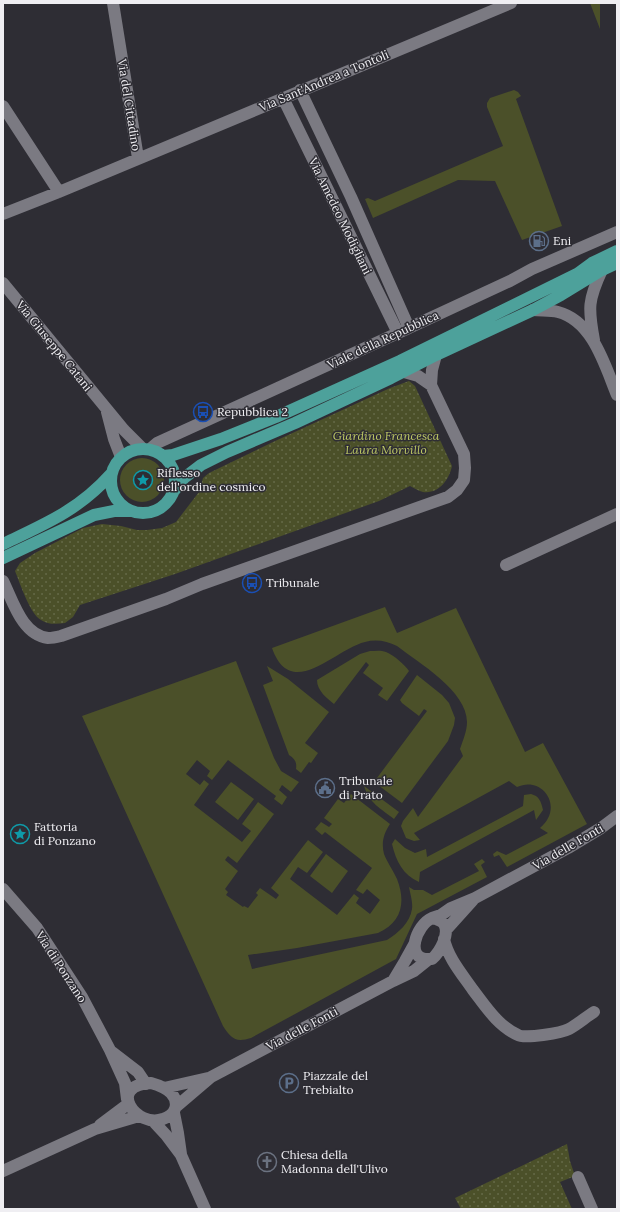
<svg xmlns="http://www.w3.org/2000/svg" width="620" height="1212" viewBox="0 0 620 1212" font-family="Lora,serif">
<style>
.grass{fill:#4b5029}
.park{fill:url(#park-dots)}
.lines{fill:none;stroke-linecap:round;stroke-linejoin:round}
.minor{stroke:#7b7a82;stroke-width:12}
.major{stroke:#4da19b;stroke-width:12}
.labels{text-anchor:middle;stroke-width:3;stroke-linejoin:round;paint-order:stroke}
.street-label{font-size:12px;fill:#efeef2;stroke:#2e2d34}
.poi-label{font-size:12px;fill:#efeef2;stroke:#2e2d34;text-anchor:start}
.park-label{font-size:12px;font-style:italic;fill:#bfca65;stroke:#2e2d34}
</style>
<defs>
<pattern id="park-dots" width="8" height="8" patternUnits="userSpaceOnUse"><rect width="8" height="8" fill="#4b5029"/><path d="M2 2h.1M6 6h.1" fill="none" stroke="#656a48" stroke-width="1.8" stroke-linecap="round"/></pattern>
</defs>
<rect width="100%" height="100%" fill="#2e2d34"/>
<path class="grass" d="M 590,3 L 600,3 L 600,29 Z
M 514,90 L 518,92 L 521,96 L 516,99 L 562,226 L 522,240 L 495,181 L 458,180 L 373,218 L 365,199 L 368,198 L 375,201 L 503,146 L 487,107 L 487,103 L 490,98 Z
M120 480a22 22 0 1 1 44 0a22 22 0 1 1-44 0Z
M 385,607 L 397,633 L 456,608 L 525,752 L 543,743 L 587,824 L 507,867 L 499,855 L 494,857 L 493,854 L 497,851 L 506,855 L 548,833 L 540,828 C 565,807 542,775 517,787 L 509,781 L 414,833 L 420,840 L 414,841 L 406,838 L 401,826 L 403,821 L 413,808 L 418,817 L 463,756 L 460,749 C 463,740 467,731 467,722 C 467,691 419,663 397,646 C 387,641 376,639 365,642 C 335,649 291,702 272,648 Z
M 370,651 C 375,651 381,650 386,652 C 394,655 405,665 409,671 L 387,701 L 378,695 L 383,688 L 363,673 L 369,665 L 366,662 L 334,704 C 327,698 317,691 317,680 L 360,654 Z
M 236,661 L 274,758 L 281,771 L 299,782 L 291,792 L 282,785 L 279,790 L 287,797 L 282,805 L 274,799 L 276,796 L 228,760 L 212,780 L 207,776 L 210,771 L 197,760 L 186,774 L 200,785 L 204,780 L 209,784 L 194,805 L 242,842 L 251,831 L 242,824 L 258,802 L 274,814 L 237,863 L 228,856 L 225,860 L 238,871 L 225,889 L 228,892 L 226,895 L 243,907 L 244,906 L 248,908 L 258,895 L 256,893 L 260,888 L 276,899 L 279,895 L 271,888 L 308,840 L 323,852 L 307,873 L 298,867 L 290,879 L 337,915 L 354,894 L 359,898 L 356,903 L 370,914 L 380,900 L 367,889 L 363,894 L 356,890 L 372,868 L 325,832 L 322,835 L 315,829 L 321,822 L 329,827 L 332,824 L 324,818 L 338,799 L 344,803 L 351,794 L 390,824 C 384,833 381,842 384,854 C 387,862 393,870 397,879 C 406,902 402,922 378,933 L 297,948 L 248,955 L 252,969 L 387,940 C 398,933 410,923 412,909 C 413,902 410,893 409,887 L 414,890 L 423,890 L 432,895 L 479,871 L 474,864 L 482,859 L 485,862 L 481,865 L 487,877 L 417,914 L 396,959 L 251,1038 C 235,1043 231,1038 223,1026 L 82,716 Z
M 267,666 L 288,679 L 329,712 L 305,743 L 318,753 L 311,763 L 309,762 L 301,773 L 296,769 C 297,762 295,759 289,755 L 263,685 L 273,681 Z
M 417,675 L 442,695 L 449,703 L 455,718 L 454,725 L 448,741 L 402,803 L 374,782 L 427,711 L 424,709 L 419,716 L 402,703 L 400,700 Z
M 231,782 L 254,799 L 238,820 L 215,802 Z
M 364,786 L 399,812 L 394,819 C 380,808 370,804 364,786 Z
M 531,794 C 539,796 541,801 543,810 L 536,820 L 534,810 L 420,872 L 419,882 C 403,875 396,861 392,844 L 395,839 L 405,848 L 415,853 L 426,849 L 427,857 L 523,806 L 524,795 Z
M 326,854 L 348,871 L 332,893 L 310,876 Z"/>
<path class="park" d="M 409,381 L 415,386 L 452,466 C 449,480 439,494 423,492 C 419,491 414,488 410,486 L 379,501 L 175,574 L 80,605 L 73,617 L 65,623 C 57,624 48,625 41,620 C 30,614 20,583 15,571 L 20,563 L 35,553 L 83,528 L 102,524 L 121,526 L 137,530 L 147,530 L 162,528 L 176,522 L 199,492 L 203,478 L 209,473 L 273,442 L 390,388 Z
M 567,1144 L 570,1161 L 575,1176 L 560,1182 L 572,1209 L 461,1209 L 455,1198 Z"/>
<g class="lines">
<path class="minor" d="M 113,3 L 138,158
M 300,90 L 351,197 L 409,328
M 283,98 L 398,333
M 3,106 L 59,192
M 3,214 L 59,192 L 511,3
M 3,283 L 124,430 L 142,448
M 533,310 C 541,311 550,310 558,312 C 593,321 605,366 617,395
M 594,340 C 588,308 588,300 602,270
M 404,372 L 418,376 L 431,385
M 107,412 L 114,439 L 121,457
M 150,449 L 157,443 L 398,333 L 510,281 L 532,269 L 617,232
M 506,565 L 617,514
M 3,581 C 13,601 22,635 48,638 C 52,638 57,637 61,636 L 166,599 L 202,584 L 448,497 L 457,490 L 464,480 L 465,468 L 464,454 L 431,385 L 432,370 L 436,355
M 3,889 L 37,928 L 82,997 L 110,1050 L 125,1083 L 127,1099
M 432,918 L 441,915 L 451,908 L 475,898 L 568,848 L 601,828 L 617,816
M 446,930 L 473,900
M 444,939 C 448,958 462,974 473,990 C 486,1007 498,1026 518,1035 C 524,1039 562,1033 569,1029 C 578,1024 586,1017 594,1012
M 393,981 L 405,961 L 415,943
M 112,1052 L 138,1072 L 146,1084
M 151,1083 C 158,1085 166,1088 171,1093 C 180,1103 176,1115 163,1119 C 136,1129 106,1085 151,1083 Z
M 164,1088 L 208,1078
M 177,1106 L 211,1077 L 393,981 L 414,971 L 429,959 L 432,959 C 440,952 450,934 444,924 C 441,920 436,919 432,918 C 416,925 404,960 429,959
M 174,1113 L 178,1133 L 181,1154
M 153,1121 L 166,1135 L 181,1155 L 205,1209
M 100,1125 L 128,1104
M 3,1171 L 95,1129 L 139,1116
M 578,1177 L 592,1209"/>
<path class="major" d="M111 481a32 32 0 1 1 64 0a32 32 0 1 1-64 0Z
M 163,456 L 173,455 L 221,439 L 276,417 L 400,361 L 577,274 L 592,263 L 617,251
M 173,492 L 184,478 L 201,465 L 227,452 L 295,423 L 391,378 L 436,355 L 533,310 L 561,295 L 602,270 L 617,263
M 3,544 C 45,524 79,510 111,474
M 3,558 L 94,515 L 114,511 L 130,511"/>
</g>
<defs>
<g id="fuel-ring" transform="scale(1)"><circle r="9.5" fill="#2e2d34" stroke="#5c6f8a" stroke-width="1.5"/><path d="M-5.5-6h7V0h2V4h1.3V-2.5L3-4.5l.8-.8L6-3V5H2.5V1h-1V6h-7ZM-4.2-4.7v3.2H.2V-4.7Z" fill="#5c6f8a"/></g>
<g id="bus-ring" transform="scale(1)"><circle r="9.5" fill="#2e2d34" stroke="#1a4fb4" stroke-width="1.5"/><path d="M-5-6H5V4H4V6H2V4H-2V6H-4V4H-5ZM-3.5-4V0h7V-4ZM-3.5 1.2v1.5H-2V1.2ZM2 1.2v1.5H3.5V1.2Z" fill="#1a4fb4"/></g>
<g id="sight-ring" transform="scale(1)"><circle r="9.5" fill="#2e2d34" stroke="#0f9aa8" stroke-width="1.5"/><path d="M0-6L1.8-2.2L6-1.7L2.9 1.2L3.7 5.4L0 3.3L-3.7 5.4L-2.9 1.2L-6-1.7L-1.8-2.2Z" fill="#0f9aa8"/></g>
<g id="civic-ring" transform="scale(1)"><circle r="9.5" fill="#2e2d34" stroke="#5c6f8a" stroke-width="1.5"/><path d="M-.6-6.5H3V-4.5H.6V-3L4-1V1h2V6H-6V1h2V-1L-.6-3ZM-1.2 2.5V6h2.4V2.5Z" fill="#5c6f8a"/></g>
<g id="parking-ring" transform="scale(1)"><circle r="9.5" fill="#2e2d34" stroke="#5c6f8a" stroke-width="1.5"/><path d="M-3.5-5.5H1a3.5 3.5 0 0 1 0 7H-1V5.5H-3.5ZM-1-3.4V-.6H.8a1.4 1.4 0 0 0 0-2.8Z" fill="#5c6f8a"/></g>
<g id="church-ring" transform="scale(1)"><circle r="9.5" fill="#2e2d34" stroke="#6b7280" stroke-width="1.5"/><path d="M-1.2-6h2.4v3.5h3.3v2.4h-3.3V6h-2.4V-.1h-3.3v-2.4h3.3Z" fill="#6b7280"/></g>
</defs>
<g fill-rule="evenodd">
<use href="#fuel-ring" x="539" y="241"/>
<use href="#bus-ring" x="203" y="412"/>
<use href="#sight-ring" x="143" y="480"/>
<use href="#bus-ring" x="252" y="583"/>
<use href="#civic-ring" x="325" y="788"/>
<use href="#sight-ring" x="20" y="834"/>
<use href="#parking-ring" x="289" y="1083"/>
<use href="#church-ring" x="267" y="1162"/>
</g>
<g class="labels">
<g class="street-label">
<text transform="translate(324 81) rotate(-23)" y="4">Via Sant'Andrea a Tontoli</text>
<text transform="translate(129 105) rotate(81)" y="4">Via del Cittadino</text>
<text transform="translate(340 216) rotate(64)" y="4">Via Amedeo Modigliani</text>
<text transform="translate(383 340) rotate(-25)" y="4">Viale della Repubblica</text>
<text transform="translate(54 346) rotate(51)" y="4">Via Giuseppe Catani</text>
<text transform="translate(568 847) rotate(-30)" y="4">Via delle Fonti</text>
<text transform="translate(61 967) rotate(57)" y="4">Via di Ponzano</text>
<text transform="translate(302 1029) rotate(-28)" y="4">Via delle Fonti</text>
</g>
<g class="poi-label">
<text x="553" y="245">Eni</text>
<text x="217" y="416">Repubblica 2</text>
<text x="157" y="477">Riflesso<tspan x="157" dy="14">dell'ordine cosmico</tspan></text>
<text x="266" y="587">Tribunale</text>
<text x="339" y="785">Tribunale<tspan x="339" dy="14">di Prato</tspan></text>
<text x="34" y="831">Fattoria<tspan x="34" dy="14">di Ponzano</tspan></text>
<text x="303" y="1080">Piazzale del<tspan x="303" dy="14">Trebialto</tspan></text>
<text x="281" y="1159">Chiesa della<tspan x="281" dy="14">Madonna dell'Ulivo</tspan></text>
</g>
<g class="park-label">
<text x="386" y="440">Giardino Francesca<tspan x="386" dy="14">Laura Morvillo</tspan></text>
</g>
</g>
<rect width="620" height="1212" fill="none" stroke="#efeef2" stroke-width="8"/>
</svg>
